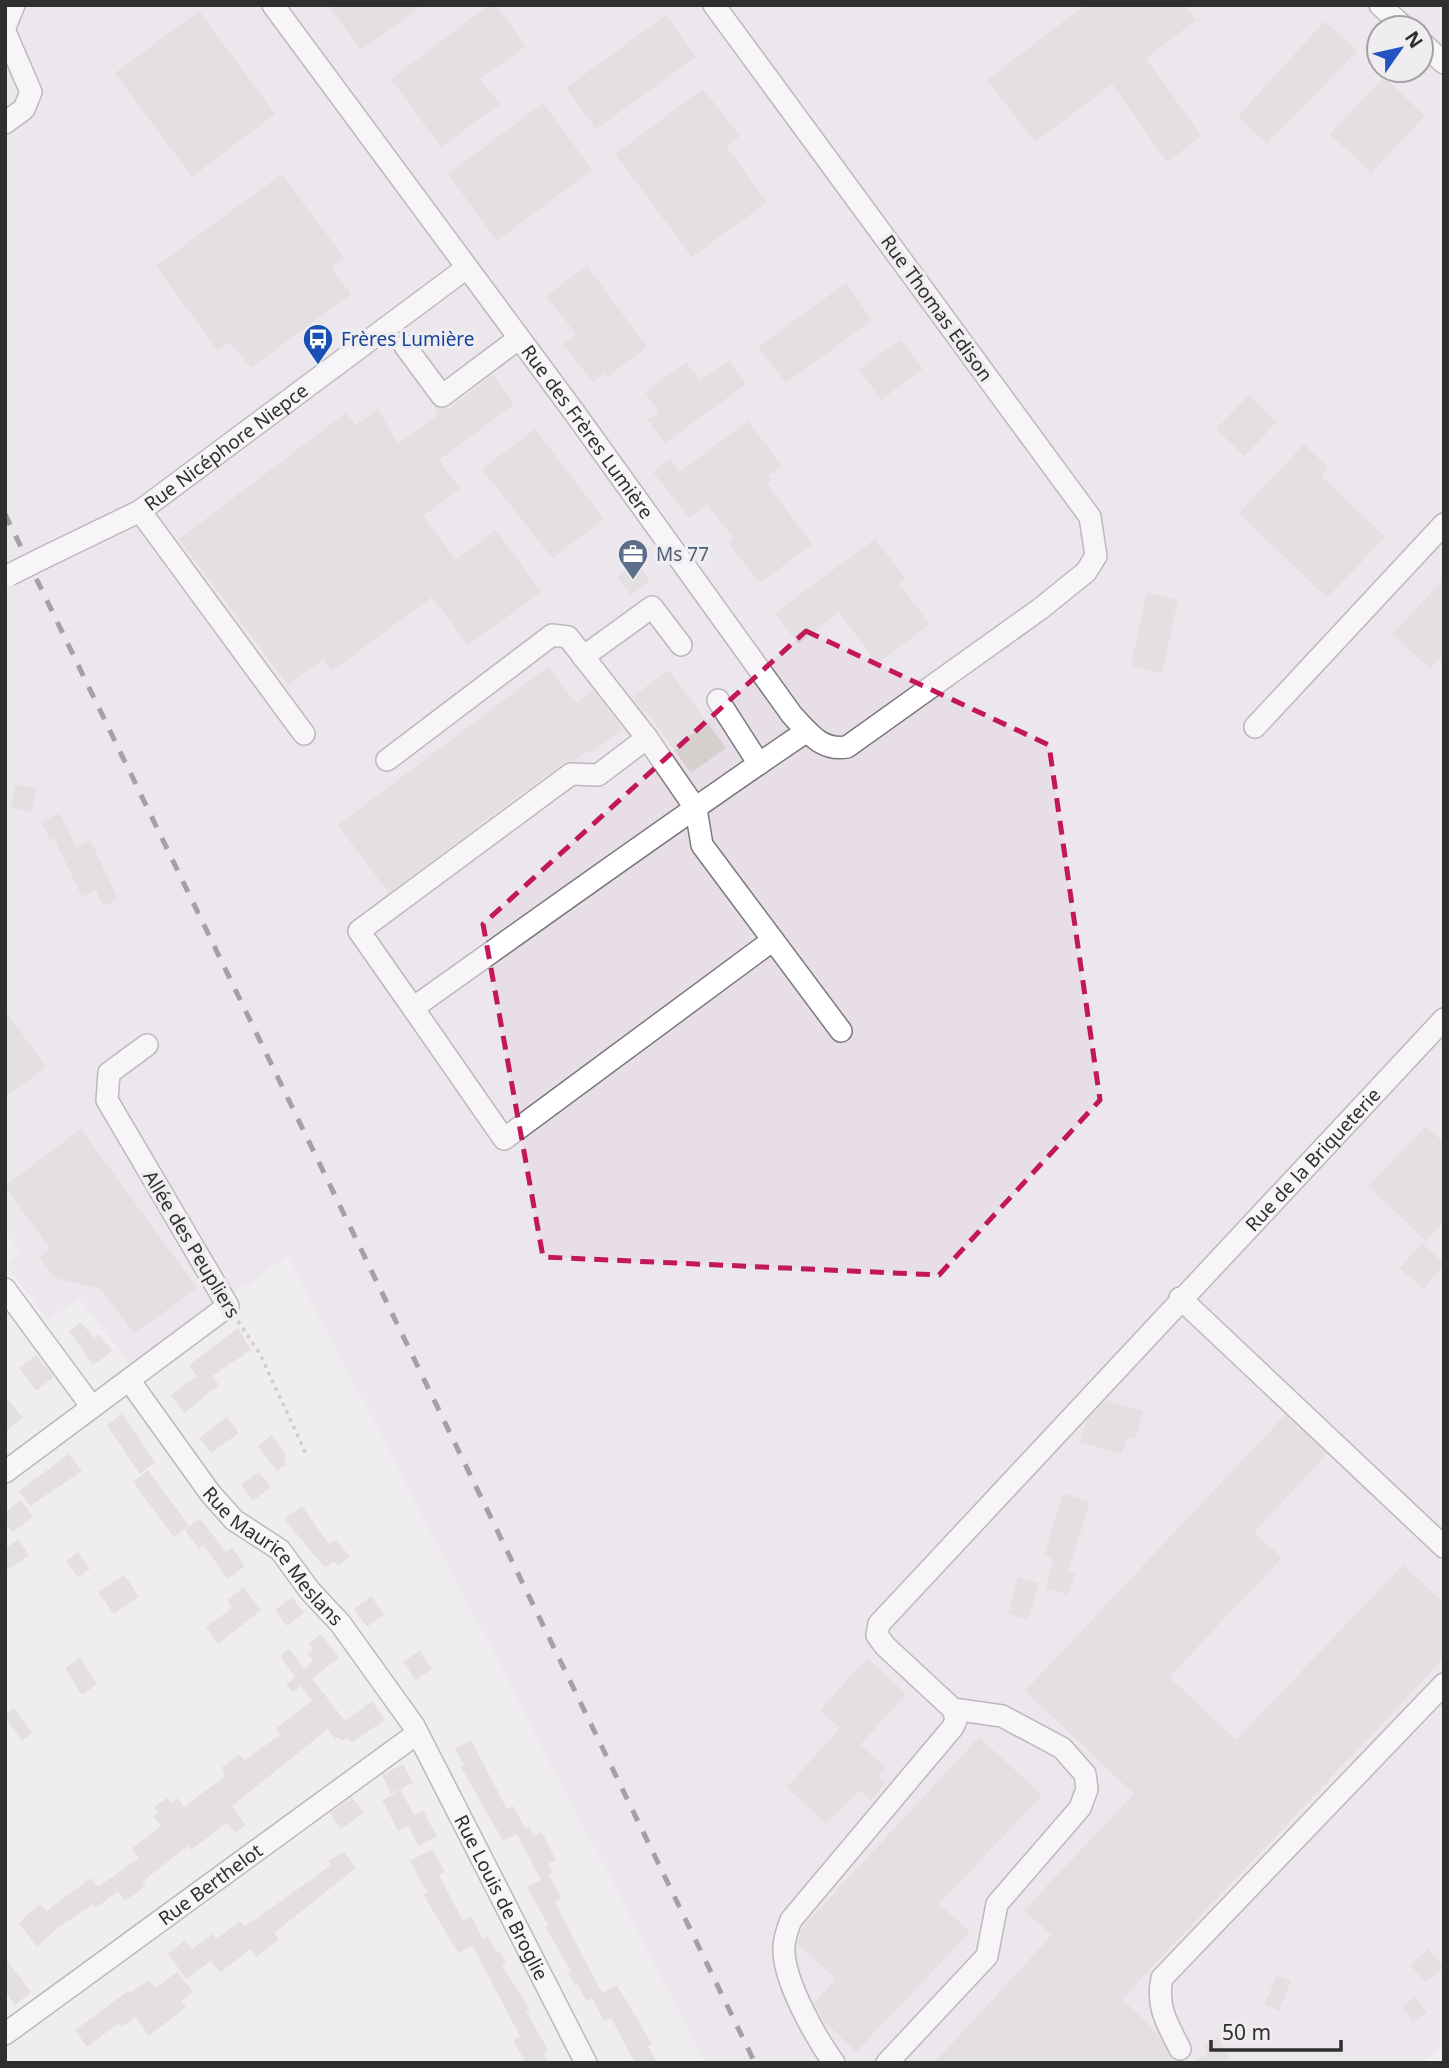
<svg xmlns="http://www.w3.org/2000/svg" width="1449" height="2068" viewBox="0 0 1449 2068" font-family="'Noto Sans',sans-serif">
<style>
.built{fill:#e7dee8;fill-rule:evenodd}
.building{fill:#d5d0ce}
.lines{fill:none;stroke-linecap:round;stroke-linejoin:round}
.minor-casing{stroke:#7c797c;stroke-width:24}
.path{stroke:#a9a7aa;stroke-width:3.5;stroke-dasharray:3.5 5;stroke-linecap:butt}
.minor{stroke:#fff;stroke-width:21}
.rail{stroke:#474647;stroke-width:5;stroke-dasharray:12 12;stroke-linecap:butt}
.minor-bridge-casing{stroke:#7c797c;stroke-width:24;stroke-linecap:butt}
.minor-bridge{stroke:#fff;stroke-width:21}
.marked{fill:none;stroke:#c2185b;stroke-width:5;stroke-dasharray:14 9;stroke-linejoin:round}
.labels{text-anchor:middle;stroke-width:7;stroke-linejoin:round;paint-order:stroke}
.street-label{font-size:19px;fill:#302f30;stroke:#f0edf1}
.transit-label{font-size:19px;fill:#164399;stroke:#f0edf1;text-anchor:start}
.service-label{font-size:19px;fill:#4e5e75;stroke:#f0edf1;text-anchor:start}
</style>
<rect width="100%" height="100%" fill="#f0edf1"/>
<path class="built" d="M 5,5 L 1444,5 L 1444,2044 L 1421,2063 L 706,2063 L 288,1256 L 131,1366 L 79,1298 L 48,1320 L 6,1265 L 20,1252 L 5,1231 ZM 1379,28 L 1421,28 L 1421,70 L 1379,70 Z"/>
<path class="building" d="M 328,5 L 423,5 L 361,50 Z
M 489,5 L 496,5 L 526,46 L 480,79 L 500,104 L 441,147 L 391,79 Z
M 1085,5 L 1185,5 L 1196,20 L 1146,58 L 1201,136 L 1167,162 L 1112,84 L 1035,142 L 987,80 Z
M 199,11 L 275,114 L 192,177 L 115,73 Z
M 666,15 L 696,57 L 596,129 L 566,88 Z
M 1325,21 L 1357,51 L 1267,144 L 1238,116 Z
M 1384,77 L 1425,116 L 1371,173 L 1330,134 Z
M 703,89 L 740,136 L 726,146 L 767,202 L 692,257 L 615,154 Z
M 543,103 L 592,170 L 497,241 L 448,174 Z
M 282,174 L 344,258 L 331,267 L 351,294 L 251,368 L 230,342 L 218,351 L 156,266 Z
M 587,266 L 647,347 L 607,377 L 604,373 L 592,382 L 563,344 L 576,334 L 546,296 Z
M 846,283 L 872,320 L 786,383 L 758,347 Z
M 901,340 L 923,369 L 881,400 L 859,369 Z
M 729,361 L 746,384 L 665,443 L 647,420 L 659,412 L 645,392 L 686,362 L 700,381 Z
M 493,374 L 514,404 L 439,460 L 460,489 L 423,516 L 456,560 L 496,530 L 541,592 L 468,645 L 432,597 L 332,671 L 323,659 L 288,685 L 179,539 L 346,413 L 356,425 L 378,409 L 398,444 L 438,415 L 434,406 L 448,409 Z
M 1249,395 L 1277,422 L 1244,456 L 1216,429 Z
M 748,421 L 782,466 L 768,476 L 772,481 L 767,484 L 812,544 L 760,583 L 728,543 L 734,539 L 707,504 L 689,518 L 653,472 L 670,459 L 680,472 Z
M 535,429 L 604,519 L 552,558 L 482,469 Z
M 1304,444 L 1328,467 L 1321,476 L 1385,537 L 1327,598 L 1239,513 Z
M 875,539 L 906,579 L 899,584 L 930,624 L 877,664 L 839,612 L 798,644 L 775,613 Z
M 637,562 L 650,580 L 631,595 L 617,577 Z
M 1444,579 L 1444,655 L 1430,669 L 1392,634 Z
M 1147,593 L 1178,600 L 1162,673 L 1131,666 Z
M 548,667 L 576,703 L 593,690 L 623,729 L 592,752 L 589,750 L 574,761 L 563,763 L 389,893 L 338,825 Z
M 669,670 L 726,748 L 691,773 L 646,711 L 644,713 L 632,697 Z
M 15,784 L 36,788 L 32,812 L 11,808 Z
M 60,813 L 76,847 L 90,840 L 118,899 L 103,906 L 96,890 L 82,897 L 54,838 L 50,840 L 41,822 Z
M 5,1010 L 46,1067 L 5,1097 Z
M 1426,1126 L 1444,1143 L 1444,1221 L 1426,1241 L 1368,1186 Z
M 81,1129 L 197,1288 L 134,1334 L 101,1289 L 55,1278 L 39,1257 L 50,1249 L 5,1186 Z
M 1422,1243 L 1444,1264 L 1423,1289 L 1400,1268 Z
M 81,1322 L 94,1338 L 99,1334 L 113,1351 L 93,1365 L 69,1331 Z
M 238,1328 L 251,1350 L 212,1376 L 219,1385 L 184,1413 L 171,1395 L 197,1376 L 189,1365 Z
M 36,1355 L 54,1377 L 36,1391 L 19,1368 Z
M 5,1396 L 23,1418 L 5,1432 Z
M 1106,1400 L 1143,1412 L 1135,1439 L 1127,1437 L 1122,1454 L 1080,1442 L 1087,1420 Z
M 122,1414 L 155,1462 L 140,1474 L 107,1425 Z
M 1285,1415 L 1327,1454 L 1254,1532 L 1282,1558 L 1169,1677 L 1236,1740 L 1403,1565 L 1444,1603 L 1444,1658 L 1122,1999 L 1158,2034 L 1172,2060 L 1187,2063 L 934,2063 L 1052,1935 L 1024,1910 L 1134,1794 L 1025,1691 Z
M 227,1417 L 239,1433 L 211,1453 L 199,1438 Z
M 272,1435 L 287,1456 L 284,1458 L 287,1463 L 277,1471 L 258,1446 Z
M 69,1454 L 82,1471 L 30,1506 L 19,1491 Z
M 148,1470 L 189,1526 L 174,1537 L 133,1482 Z
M 259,1472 L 271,1487 L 253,1501 L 241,1485 Z
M 1063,1493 L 1090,1502 L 1068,1571 L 1075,1573 L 1068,1595 L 1046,1588 L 1053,1559 L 1044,1555 Z
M 21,1500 L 33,1517 L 13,1532 L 5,1522 L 5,1512 Z
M 302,1506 L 329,1544 L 336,1539 L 350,1557 L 338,1566 L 334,1561 L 325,1568 L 284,1519 Z
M 200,1518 L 226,1552 L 232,1548 L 245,1566 L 228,1579 L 203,1545 L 199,1549 L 185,1530 Z
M 18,1539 L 29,1555 L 5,1572 L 5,1549 Z
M 78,1552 L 90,1569 L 78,1577 L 66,1561 Z
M 124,1575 L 139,1596 L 114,1614 L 98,1592 Z
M 1018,1577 L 1039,1583 L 1028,1619 L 1008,1614 Z
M 244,1587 L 261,1610 L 218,1644 L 206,1627 L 232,1608 L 227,1600 Z
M 371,1596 L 384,1614 L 367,1627 L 354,1609 Z
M 292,1597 L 304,1613 L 287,1626 L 275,1610 Z
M 321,1634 L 339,1658 L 312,1678 L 345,1721 L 372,1701 L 385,1720 L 351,1743 L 347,1738 L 342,1741 L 338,1737 L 335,1739 L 328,1729 L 232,1806 L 246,1825 L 235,1833 L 227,1823 L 191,1850 L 188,1846 L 142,1882 L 146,1886 L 125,1901 L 118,1891 L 96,1908 L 93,1904 L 59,1927 L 37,1947 L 19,1923 L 32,1910 L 41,1904 L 46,1911 L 91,1878 L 98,1887 L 139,1858 L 132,1848 L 161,1826 L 153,1816 L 158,1812 L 154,1807 L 167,1798 L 171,1803 L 177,1798 L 184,1807 L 225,1776 L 222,1767 L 239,1755 L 245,1760 L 281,1734 L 276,1728 L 312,1701 L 301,1686 L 293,1692 L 286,1685 L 295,1677 L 280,1656 L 289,1649 L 304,1669 L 313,1661 L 307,1654 L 313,1649 L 309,1643 Z
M 420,1650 L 432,1669 L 416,1680 L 403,1662 Z
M 80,1658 L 97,1684 L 82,1695 L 65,1668 Z
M 867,1658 L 906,1694 L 860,1745 L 886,1767 L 878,1776 L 886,1783 L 870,1800 L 859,1790 L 826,1824 L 787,1787 L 840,1728 L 820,1710 Z
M 14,1708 L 32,1733 L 22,1741 L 5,1718 L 5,1714 Z
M 979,1737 L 1042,1795 L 939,1904 L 970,1932 L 856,2052 L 823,2020 L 814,2003 L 836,1979 L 797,1943 L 802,1928 Z
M 471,1740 L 507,1809 L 513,1806 L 526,1829 L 503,1841 L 461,1767 L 464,1766 L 455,1749 Z
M 403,1764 L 413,1783 L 391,1794 L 382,1775 Z
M 401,1790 L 414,1815 L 423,1810 L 437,1837 L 418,1846 L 408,1825 L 398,1831 L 382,1800 Z
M 352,1797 L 364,1813 L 341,1829 L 330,1813 Z
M 529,1827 L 534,1836 L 542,1832 L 556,1860 L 548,1864 L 553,1873 L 545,1878 L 549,1875 L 561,1898 L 555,1902 L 602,1993 L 597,1995 L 617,1985 L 652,2044 L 648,2046 L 657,2063 L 635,2063 L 611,2018 L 604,2021 L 592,1998 L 586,2001 L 578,1984 L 575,1986 L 568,1973 L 571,1971 L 545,1927 L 548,1925 L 527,1887 L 541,1880 L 517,1834 Z
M 432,1849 L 445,1872 L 439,1875 L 463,1921 L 471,1916 L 483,1939 L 458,1953 L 423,1894 L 427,1892 L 410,1861 Z
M 344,1852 L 356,1868 L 274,1933 L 279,1939 L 256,1957 L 250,1949 L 220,1973 L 211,1961 L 186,1979 L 168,1954 L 185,1940 L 192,1949 L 212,1934 L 216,1939 L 240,1921 L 244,1926 L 256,1919 L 331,1865 L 328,1861 Z
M 488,1936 L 496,1952 L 499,1951 L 506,1963 L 502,1965 L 530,2010 L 526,2011 L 548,2050 L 543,2053 L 548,2063 L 526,2063 L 513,2040 L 520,2036 L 472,1945 Z
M 1428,1949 L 1444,1966 L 1426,1982 L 1410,1965 Z
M 5,1958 L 31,1992 L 15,2005 L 5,1992 Z
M 177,1972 L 193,1992 L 181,2001 L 186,2007 L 149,2036 L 135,2017 L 122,2027 L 119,2023 L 87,2047 L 75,2030 L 128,1991 L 130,1993 L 148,1980 L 155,1988 Z
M 1277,1975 L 1291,1981 L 1279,2011 L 1265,2004 Z
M 1415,1997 L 1427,2012 L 1413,2022 L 1402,2007 Z
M 1217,2037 L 1231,2057 L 1222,2063 L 1192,2063 L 1208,2053 L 1204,2045 Z"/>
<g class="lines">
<g class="minor-casing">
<g id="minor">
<path id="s1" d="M 273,5 L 574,412 L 792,715 C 809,733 821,751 847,747 L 1040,609 L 1086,572 L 1096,556 L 1090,517 L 714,5"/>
<path d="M 1380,5 L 1405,28"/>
<path d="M 5,27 L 14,5"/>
<path d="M 5,32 L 31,92 L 24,109 L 5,123"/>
<path d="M 1421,42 L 1444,63"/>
<path d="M 405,346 L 442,396 L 518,339"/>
<path d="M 140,511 L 304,734"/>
<path id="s2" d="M 43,558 L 140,511 L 465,269"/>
<path d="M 583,657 L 652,607 L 681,645"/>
<path d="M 718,700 L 759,764"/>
<path d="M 1255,727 L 1444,524"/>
<path d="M 807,731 C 674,821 544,915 413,1008 L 359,931 L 571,774 L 598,775 L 647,738 L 696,809 L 702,845 L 841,1031"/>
<path d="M 387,760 L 552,635 L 568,637 L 647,738"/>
<path d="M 413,1008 L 504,1139 L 773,940"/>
<path d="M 5,1289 L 92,1407"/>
<path d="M 1180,1298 L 1444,1547"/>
<path id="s3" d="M 129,1380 L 210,1493 L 234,1520 L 280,1550 L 310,1591 L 340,1623 L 414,1726 L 586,2063"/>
<path d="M 5,1472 L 228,1306 L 107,1100 L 109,1073 L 147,1045"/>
<path id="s4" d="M 5,2034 L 415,1735"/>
<path d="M 1180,2049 C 1167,2023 1156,2007 1162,1978 L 1444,1684"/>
<path d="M 834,2063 C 816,2038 785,1983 784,1952 C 783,1941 787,1930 791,1920 L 953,1727 L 956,1720 L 953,1709"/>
<path id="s5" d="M 887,2063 L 987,1956 L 997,1904 L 1080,1808 L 1087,1789 L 1085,1774 L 1062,1748 L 1002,1716 L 953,1709 L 885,1646 L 877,1635 L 879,1624 L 1444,1019"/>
</g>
</g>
<path class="path" d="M 238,1321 L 260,1354 L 307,1456"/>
<use href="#minor" class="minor"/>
<path class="rail" d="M 5,514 L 755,2063"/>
<g class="minor-bridge-casing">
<path id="minor-bridge" d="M 9,575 L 43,558"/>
</g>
<use href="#minor-bridge" class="minor-bridge"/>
</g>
<path d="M0 0H1449V2068H0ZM 806,631 L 1049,745 L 1100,1100 L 939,1275 L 543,1257 L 483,924 Z" fill="#f0edf1" fill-opacity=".55" fill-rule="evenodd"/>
<path class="marked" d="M 806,631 L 1049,745 L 1100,1100 L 939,1275 L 543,1257 L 483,924 Z"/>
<defs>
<g id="bus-pin" transform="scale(1.575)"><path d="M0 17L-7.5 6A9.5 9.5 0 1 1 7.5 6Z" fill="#1a4fb4" stroke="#f0edf1"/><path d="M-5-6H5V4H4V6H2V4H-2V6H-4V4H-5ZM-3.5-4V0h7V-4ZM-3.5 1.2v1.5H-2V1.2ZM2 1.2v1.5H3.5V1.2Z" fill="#fff"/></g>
<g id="office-pin" transform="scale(1.575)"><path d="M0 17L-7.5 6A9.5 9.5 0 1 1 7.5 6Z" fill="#5c6f8a" stroke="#f0edf1"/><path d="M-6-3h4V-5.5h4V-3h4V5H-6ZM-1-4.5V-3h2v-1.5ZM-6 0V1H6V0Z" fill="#fff"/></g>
</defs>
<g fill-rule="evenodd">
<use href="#bus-pin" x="318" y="339"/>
<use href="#office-pin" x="633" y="554"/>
</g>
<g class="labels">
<g class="street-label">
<text transform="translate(937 308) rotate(54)" y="7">Rue Thomas Edison</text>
<text dy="7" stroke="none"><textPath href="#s1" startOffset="530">Rue des Frères Lumière</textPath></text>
<text dy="7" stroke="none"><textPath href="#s2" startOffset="215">Rue Nicéphore Niepce</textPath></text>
<text dy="7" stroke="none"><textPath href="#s5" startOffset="1267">Rue de la Briqueterie</textPath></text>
<text transform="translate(192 1244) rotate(59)" y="7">Allée des Peupliers</text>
<text dy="7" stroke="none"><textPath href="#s3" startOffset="229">Rue Maurice Meslans</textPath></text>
<text dy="7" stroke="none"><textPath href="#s4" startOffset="254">Rue Berthelot</textPath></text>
<text dy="7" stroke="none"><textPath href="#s3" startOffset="644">Rue Louis de Broglie</textPath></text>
</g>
<g class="transit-label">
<text x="341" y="346">Frères Lumière</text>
</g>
<g class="service-label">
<text x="656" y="561">Ms 77</text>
</g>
</g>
<rect width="1449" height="2068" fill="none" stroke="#302f30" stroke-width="14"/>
<g transform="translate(1400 49) rotate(56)"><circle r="33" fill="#f0edf1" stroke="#a3a1a4" stroke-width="2"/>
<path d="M0-5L12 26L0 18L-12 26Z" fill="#2454c2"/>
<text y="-10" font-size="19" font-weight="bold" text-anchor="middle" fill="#302f30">N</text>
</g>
<path d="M1211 2040v10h130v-10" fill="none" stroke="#302f30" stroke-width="3.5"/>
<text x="1222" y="2040" font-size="21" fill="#302f30" stroke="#f0edf1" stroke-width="5" paint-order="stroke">50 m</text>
</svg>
